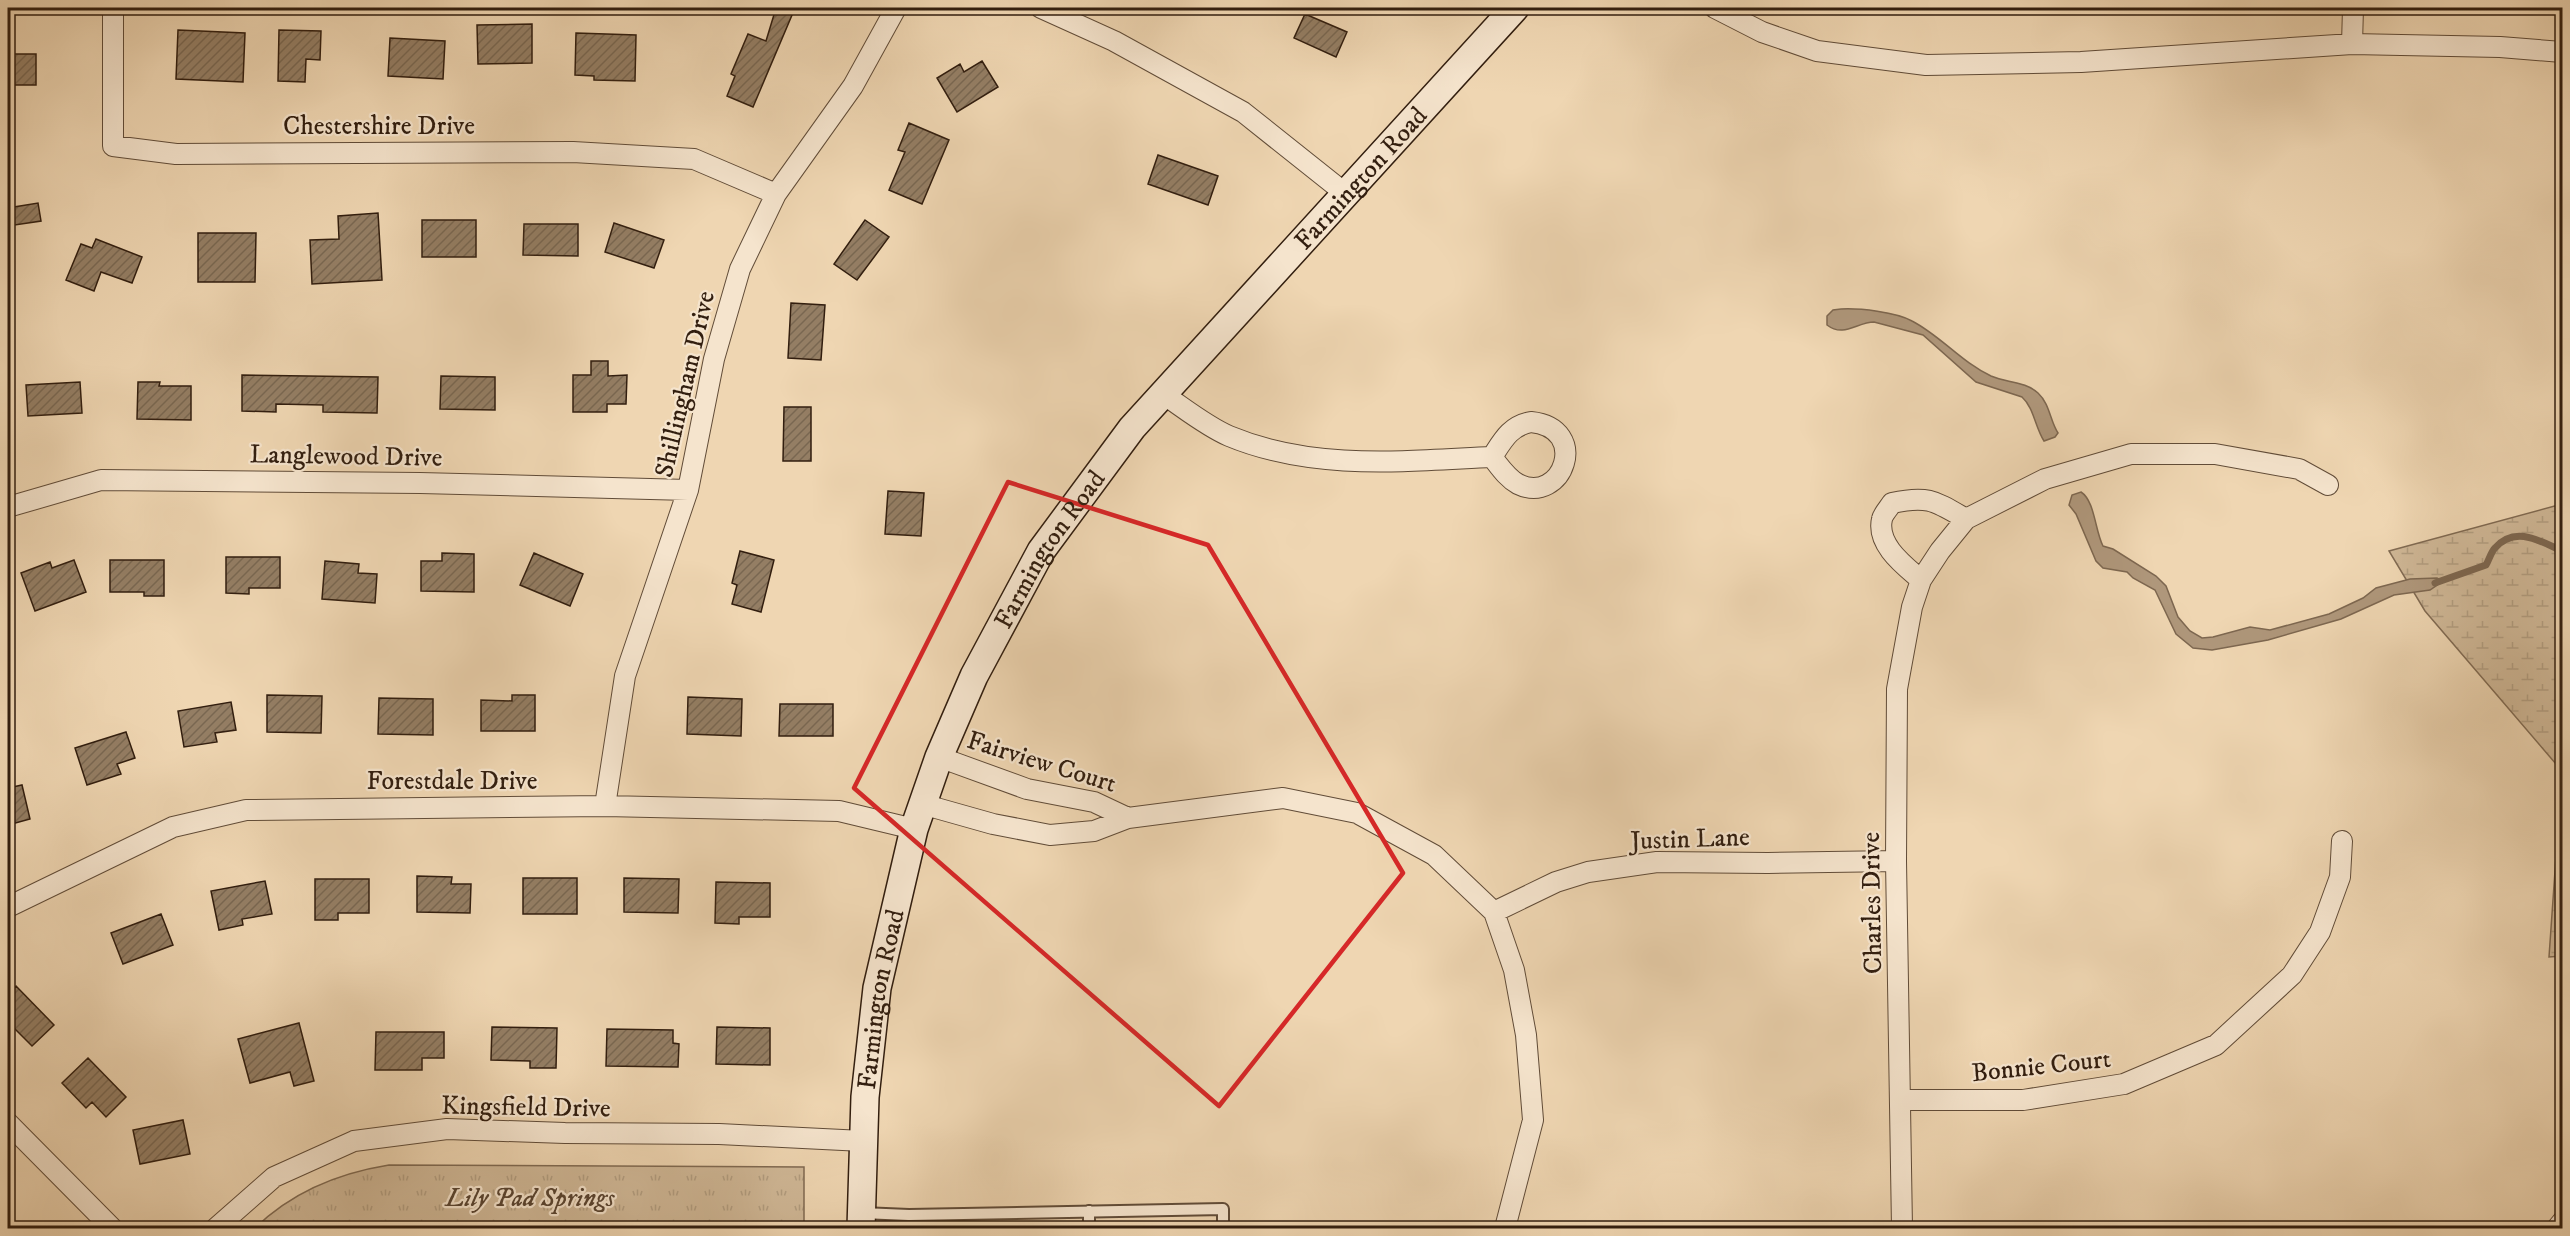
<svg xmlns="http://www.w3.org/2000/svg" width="2570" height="1236" viewBox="0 0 2570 1236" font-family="'IM FELL DW Pica',serif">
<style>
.grass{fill:url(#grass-tufts);stroke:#806a52;stroke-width:1.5}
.wetland{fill:url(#wetland-marsh);stroke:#806a52;stroke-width:1.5}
.water{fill:#af977b;stroke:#7d6750;stroke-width:1.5}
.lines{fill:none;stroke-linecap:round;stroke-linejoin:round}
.stream{stroke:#7d6750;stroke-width:7}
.building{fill:url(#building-hatch);stroke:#321e0f;stroke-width:1.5}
.lane-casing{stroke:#614c38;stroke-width:14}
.street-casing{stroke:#614c38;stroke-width:22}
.secondary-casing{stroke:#321e0f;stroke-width:30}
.lane{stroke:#f5e4cd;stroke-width:10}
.street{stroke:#f5e4cd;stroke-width:20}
.secondary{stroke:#f5e4cd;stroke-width:27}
.marked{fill:none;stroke:#d62828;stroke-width:4.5;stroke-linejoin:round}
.labels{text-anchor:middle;stroke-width:4.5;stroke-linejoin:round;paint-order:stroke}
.street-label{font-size:26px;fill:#321e0f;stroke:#f5e4cd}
.park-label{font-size:26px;font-style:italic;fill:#594431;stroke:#f5e4cd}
</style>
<defs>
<pattern id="grass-tufts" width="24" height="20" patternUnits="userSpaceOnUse" patternTransform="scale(1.5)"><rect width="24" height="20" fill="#cfb796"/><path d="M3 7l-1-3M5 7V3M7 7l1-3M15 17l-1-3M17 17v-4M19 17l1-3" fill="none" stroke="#b29d80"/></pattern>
<pattern id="wetland-marsh" width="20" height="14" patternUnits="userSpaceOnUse" patternTransform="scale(1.5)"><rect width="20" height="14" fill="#cfb796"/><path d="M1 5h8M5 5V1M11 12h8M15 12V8" fill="none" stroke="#b29d80"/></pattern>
<pattern id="building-hatch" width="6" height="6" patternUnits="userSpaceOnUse" patternTransform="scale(1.5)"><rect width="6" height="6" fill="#947e64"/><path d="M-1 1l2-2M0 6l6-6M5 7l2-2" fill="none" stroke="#796751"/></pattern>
</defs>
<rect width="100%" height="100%" fill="#efd6b2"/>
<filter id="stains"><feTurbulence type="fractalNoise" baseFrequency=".00333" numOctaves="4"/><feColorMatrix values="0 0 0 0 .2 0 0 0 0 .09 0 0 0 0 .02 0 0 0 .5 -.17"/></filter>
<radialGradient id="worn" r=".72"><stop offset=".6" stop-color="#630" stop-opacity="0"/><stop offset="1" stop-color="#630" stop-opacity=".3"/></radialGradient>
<path class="grass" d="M 389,1165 L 804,1167 L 804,1228 L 255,1228 C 292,1192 339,1173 389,1165 Z"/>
<path class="wetland" d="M 2562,504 L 2562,956 L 2549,957 L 2562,771 L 2425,611 L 2389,551 Z"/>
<path class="water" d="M 1841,309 C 1859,308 1896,312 1912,321 C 1941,336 1961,362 1991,376 C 2007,383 2025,381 2038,393 C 2050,404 2050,421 2058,433 L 2055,437 L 2044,441 C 2035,427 2034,408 2022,397 L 1976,382 L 1923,335 L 1874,322 C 1857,322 1844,338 1827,325 L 1827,316 L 1833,310 Z
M 2081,492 C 2095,501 2095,531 2103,546 L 2113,549 L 2156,576 L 2166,586 L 2178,617 L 2190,631 L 2202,638 L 2213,637 L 2250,627 L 2270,630 L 2329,614 L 2363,598 L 2376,588 L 2410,579 L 2437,578 L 2443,581 L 2430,590 L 2394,595 L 2341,619 L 2268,640 L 2212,650 L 2193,648 L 2176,634 L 2155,590 L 2133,578 L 2127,572 L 2103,568 L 2096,561 L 2076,514 L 2069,505 L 2072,495 Z"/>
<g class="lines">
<path class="stream" d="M 2435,583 L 2486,565 C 2489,560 2491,552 2495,548 C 2515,525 2540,541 2562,551"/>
</g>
<path class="building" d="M 776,8 L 795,8 L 753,107 L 727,96 L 735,76 L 731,74 L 748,34 L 766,41 Z
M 1305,14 L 1347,32 L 1336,57 L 1294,38 Z
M 532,24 L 532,63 L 478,64 L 477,25 Z
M 178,30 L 245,33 L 243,82 L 176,79 Z
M 279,30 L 321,31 L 320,60 L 306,59 L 305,82 L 278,81 Z
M 576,33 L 636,35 L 635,81 L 594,80 L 594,76 L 575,75 Z
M 390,38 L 445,41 L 443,79 L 388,76 Z
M 8,54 L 36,54 L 36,85 L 8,85 Z
M 982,61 L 998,87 L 957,112 L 937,78 L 960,64 L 964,72 Z
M 909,123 L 949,140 L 922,204 L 889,190 L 905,152 L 898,150 Z
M 1158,155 L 1218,176 L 1208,205 L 1148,184 Z
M 38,203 L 41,221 L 8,226 L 8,208 Z
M 378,213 L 382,280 L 312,284 L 310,240 L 339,239 L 338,216 Z
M 422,220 L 476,220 L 476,257 L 422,257 Z
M 865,220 L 889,237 L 857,280 L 834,264 Z
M 614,223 L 664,240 L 654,268 L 605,252 Z
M 524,224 L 578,224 L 578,256 L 523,255 Z
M 198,233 L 256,233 L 255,282 L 198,282 Z
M 96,239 L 142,257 L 132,283 L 101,272 L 94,291 L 66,280 L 81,244 L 92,248 Z
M 791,303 L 825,305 L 821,360 L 788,358 Z
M 591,361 L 608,361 L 608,376 L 627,375 L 626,404 L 607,404 L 607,412 L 573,412 L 573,375 L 591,375 Z
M 242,375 L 378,377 L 377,413 L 323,412 L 323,405 L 276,404 L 276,412 L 242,411 Z
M 441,376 L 495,377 L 495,410 L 440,409 Z
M 80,382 L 82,413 L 28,416 L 26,385 Z
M 138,382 L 160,382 L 159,386 L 191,386 L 191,420 L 137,419 Z
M 784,407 L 811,407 L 811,461 L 783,461 Z
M 888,491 L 924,493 L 921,536 L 885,534 Z
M 740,551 L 774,560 L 761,612 L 732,604 L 737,585 L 732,583 Z
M 442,553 L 474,554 L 474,592 L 421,591 L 421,561 L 442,561 Z
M 534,553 L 583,574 L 570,606 L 520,585 Z
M 226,557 L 280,557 L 280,588 L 249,588 L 249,594 L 226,593 Z
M 74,560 L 86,592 L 35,611 L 21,573 L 50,562 L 52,568 Z
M 110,560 L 164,560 L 164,596 L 144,596 L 144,592 L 110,592 Z
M 325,561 L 359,564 L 358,573 L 377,574 L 375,603 L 322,599 Z
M 267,695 L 322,696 L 321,733 L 267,732 Z
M 512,695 L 535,695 L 535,731 L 481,731 L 481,700 L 512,701 Z
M 688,697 L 742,699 L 741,736 L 687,734 Z
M 379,698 L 433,699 L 433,735 L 378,734 Z
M 231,702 L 236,730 L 215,733 L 217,742 L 184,747 L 178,711 Z
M 780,704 L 833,704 L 833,736 L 779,736 Z
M 126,732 L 135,758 L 117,764 L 121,774 L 87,785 L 75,748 Z
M 22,785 L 30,819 L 8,825 L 8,788 Z
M 417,876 L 452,877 L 451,884 L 471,884 L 470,913 L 417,912 Z
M 523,878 L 577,878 L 577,914 L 523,914 Z
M 624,878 L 679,879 L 678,913 L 624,912 Z
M 315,879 L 369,879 L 369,913 L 338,913 L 338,920 L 315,920 Z
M 265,881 L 272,914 L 242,919 L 243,925 L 219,930 L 211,891 Z
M 716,882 L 770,883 L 770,917 L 739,917 L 739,924 L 715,923 Z
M 161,914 L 173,945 L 123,964 L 111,933 Z
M 16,986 L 54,1025 L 32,1046 L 8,1022 L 8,995 Z
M 299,1023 L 314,1081 L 294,1086 L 290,1072 L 250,1083 L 238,1039 Z
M 492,1027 L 557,1028 L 556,1068 L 530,1068 L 530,1061 L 491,1060 Z
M 717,1027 L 770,1028 L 770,1065 L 716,1064 Z
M 607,1029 L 673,1030 L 673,1043 L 679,1044 L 678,1067 L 606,1066 Z
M 376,1032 L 444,1032 L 444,1058 L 422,1058 L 422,1070 L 375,1070 Z
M 88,1058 L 126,1097 L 106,1117 L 92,1102 L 86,1108 L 62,1083 Z
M 183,1120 L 190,1154 L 140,1164 L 133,1130 Z"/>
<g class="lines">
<g class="lane-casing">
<path id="lane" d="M 862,1213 L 909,1215 L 1223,1209 L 1223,1228
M 1089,1228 L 1089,1211"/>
</g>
<g class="street-casing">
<path id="street" d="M 113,8 L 113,146 L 176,154 L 573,152 L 694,159 L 776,194
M 1041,8 L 1114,41 L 1243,112 L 1346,194
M 1715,8 L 1762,32 L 1817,51 L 1926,65 L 2081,62 L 2352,44 L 2500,47 L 2562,52
M 2352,44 L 2353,8
M 1163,394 C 1184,408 1206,426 1229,436 C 1313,471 1404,461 1492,457
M 1531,422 C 1591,428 1563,506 1518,484 C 1507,478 1500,467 1492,457 C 1503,440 1510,426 1531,422 Z
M 8,507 L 101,480 L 420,483 L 688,490
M 1921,580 C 1905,566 1876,545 1882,519 C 1883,514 1889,508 1892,503 C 1928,495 1935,501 1966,519
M 939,757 L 1027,789 L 1094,802 L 1128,818
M 922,804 L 993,824 L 1050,835 L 1094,831 L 1128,818 L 1283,798 L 1357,813 L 1434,855 L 1494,912 L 1514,970 L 1526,1035 L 1533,1120 L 1505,1228
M 605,806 L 625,676 L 688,490 L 714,359 L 740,269 L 776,194 L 853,86 L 896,8
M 8,907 L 173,827 L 246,810 L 605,806 L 839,811 L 914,829
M 1494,912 L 1556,882 L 1588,872 L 1657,862 L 1768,863 L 1896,861
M 1902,1100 L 2023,1100 L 2124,1084 L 2216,1045 L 2292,975 L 2320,932 L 2340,877 L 2342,841
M 8,1123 L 112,1228
M 216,1228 L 274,1177 L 354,1141 L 447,1129 L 565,1133 L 719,1134 L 863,1141
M 1902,1228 L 1896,861 L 1897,689 L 1912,607 L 1921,580 L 1940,551 L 1966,519 L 2045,479 L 2131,454 L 2215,454 L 2299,469 L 2328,485
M 2557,1228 L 2562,1222"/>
</g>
<g class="secondary-casing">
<g id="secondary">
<path id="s1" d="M 861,1228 L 865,1097 L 877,988 L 914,829 L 939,757 L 974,676 L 1041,551 L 1132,428 L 1515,8"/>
</g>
</g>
<use href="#lane" class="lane"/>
<use href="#street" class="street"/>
<use href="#secondary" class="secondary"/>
</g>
<path class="marked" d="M 1008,482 L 1208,545 L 1403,873 L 1219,1106 L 854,788 Z"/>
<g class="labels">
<g class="street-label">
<text x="379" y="134">Chestershire Drive</text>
<text dy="9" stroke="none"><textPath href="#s1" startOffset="1202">Farmington Road</textPath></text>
<text transform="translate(684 384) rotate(-77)" y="9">Shillingham Drive</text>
<text transform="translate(346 455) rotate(1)" y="9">Langlewood Drive</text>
<text dy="9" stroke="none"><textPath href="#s1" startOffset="716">Farmington Road</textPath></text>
<text transform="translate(1042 761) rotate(17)" y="9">Fairview Court</text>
<text x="452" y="789">Forestdale Drive</text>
<text transform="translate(1690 838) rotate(-2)" y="9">Justin Lane</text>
<text transform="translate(1871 903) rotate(-91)" y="9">Charles Drive</text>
<text dy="9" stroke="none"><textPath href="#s1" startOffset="230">Farmington Road</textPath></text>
<text transform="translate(2041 1065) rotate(-6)" y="9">Bonnie Court</text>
<text transform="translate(526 1106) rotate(1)" y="9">Kingsfield Drive</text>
</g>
<g class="park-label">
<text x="530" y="1206">Lily Pad Springs</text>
</g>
</g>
<rect width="2570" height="1236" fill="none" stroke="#efd6b2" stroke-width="30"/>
<rect x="9" y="9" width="2552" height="1218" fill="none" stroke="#321e0f" stroke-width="3"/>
<rect x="15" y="15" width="2540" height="1206" fill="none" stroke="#321e0f" stroke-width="1.5"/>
<rect width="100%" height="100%" filter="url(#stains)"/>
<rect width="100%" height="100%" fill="url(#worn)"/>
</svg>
